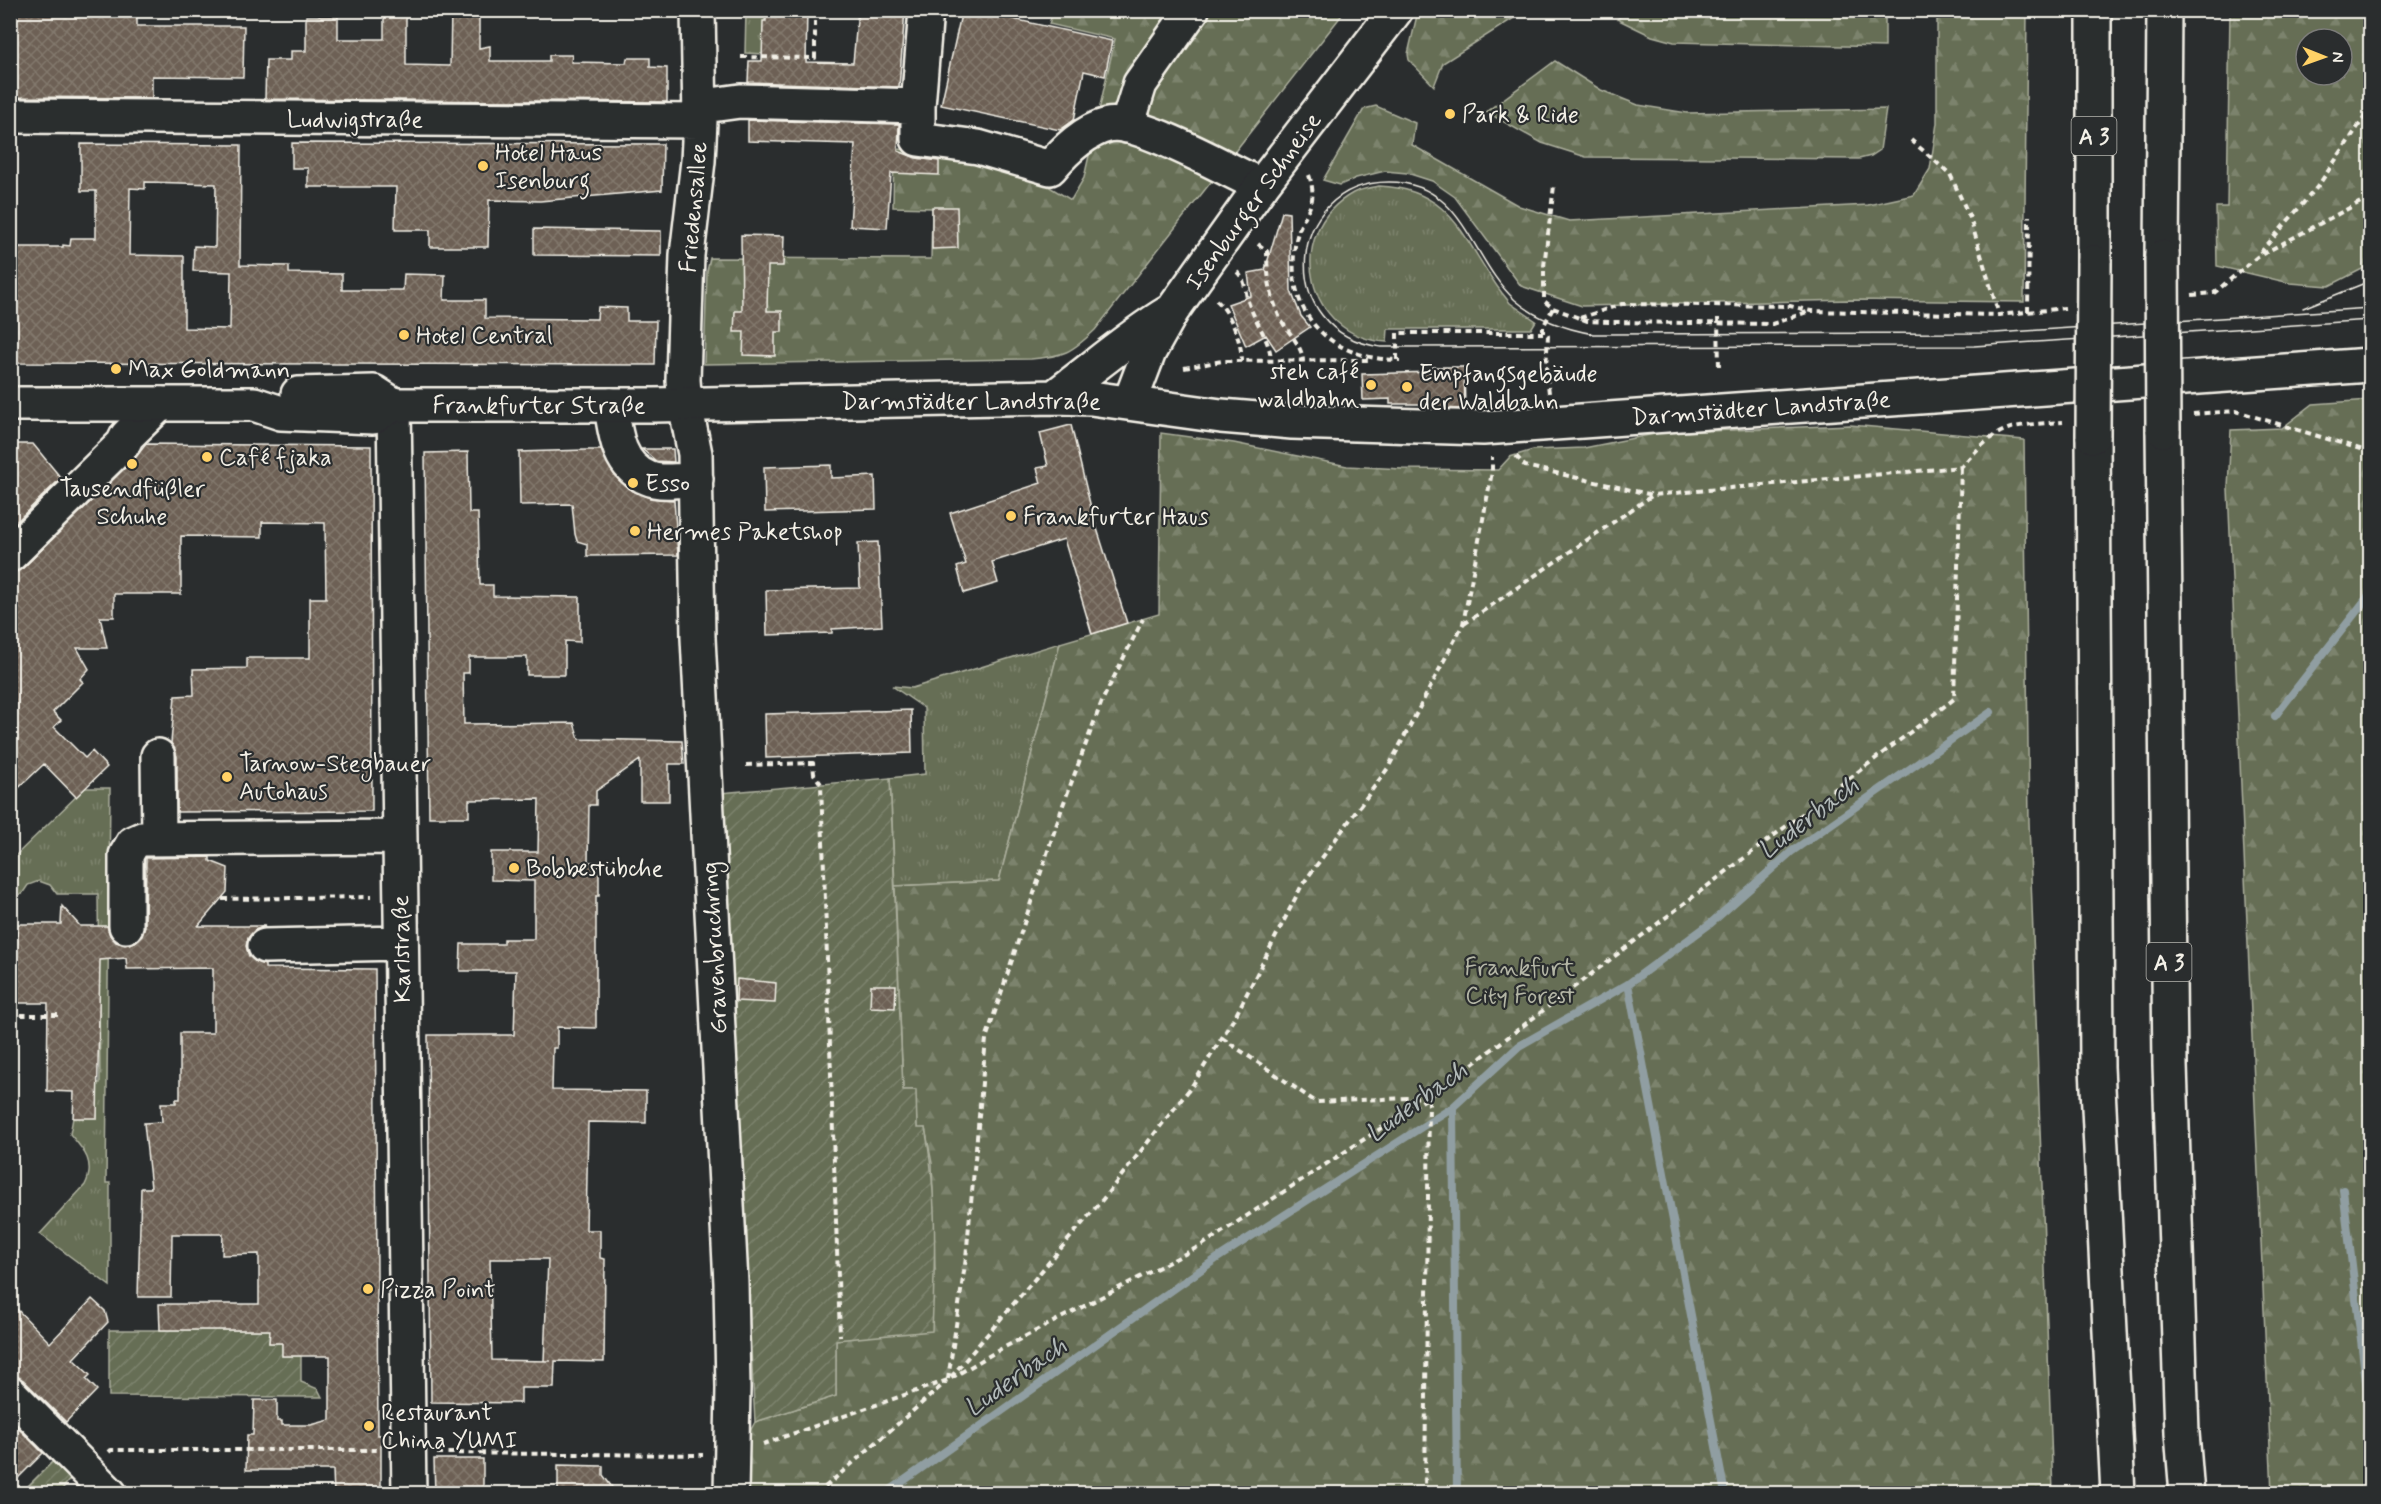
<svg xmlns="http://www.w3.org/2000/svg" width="2381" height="1504" viewBox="0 0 2381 1504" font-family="Mynerve,sans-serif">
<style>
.grass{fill:url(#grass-tufts);stroke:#adb09e;stroke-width:1.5}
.forest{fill:url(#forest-firs);stroke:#adb09e;stroke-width:1.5;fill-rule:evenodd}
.garden{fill:url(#garden-furrows);stroke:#adb09e;stroke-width:1.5}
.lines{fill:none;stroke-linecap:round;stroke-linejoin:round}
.stream{stroke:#909ea2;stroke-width:8}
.building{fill:url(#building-cross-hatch);stroke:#f4f1e8;stroke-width:1.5;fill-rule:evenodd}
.minor-casing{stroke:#f4f1e8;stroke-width:38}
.major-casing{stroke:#f4f1e8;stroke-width:38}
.highway-casing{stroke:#f4f1e8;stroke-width:38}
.path{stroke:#f4f1e8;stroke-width:4;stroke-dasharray:6 4.5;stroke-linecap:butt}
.minor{stroke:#2a2d2e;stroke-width:33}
.major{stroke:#2a2d2e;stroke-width:33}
.highway{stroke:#2a2d2e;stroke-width:33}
.tram{stroke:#f4f1e8;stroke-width:1.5}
.highway-bridge-casing{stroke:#f4f1e8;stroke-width:38;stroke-linecap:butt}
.highway-bridge{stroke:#2a2d2e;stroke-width:33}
.poi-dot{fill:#ffd166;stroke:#2a2d2e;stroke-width:2}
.labels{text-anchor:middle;stroke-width:4.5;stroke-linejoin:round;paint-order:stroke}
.shield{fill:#2a2d2e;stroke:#b7b6b0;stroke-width:1.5}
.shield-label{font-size:22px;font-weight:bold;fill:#f4f1e8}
.poi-label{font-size:24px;fill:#f4f1e8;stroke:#2a2d2e;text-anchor:start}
.street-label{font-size:24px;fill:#f4f1e8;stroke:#2a2d2e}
.park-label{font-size:24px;fill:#b4b6a6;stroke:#2a2d2e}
.water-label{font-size:26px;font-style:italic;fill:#b2bab9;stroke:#2a2d2e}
</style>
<defs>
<pattern id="grass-tufts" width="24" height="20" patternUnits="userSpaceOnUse" patternTransform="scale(1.5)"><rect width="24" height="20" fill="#666e55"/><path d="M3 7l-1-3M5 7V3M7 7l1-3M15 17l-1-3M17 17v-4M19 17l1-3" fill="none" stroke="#7c836d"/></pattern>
<pattern id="forest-firs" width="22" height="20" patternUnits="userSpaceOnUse" patternTransform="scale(1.5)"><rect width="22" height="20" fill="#666e55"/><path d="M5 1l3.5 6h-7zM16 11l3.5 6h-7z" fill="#7c836d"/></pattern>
<pattern id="garden-furrows" width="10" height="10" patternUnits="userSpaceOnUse" patternTransform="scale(1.5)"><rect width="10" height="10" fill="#666e55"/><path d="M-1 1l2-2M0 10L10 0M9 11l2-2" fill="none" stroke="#7c836d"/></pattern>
<pattern id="building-cross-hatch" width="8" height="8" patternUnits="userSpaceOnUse" patternTransform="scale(1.5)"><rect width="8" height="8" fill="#6d6154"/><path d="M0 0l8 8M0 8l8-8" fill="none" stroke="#82786d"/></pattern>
</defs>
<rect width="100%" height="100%" fill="#2a2d2e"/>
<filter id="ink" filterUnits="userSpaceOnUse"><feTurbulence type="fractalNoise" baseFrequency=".0167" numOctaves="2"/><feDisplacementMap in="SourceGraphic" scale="12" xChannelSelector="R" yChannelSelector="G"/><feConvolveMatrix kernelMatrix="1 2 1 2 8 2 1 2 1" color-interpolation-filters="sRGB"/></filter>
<g filter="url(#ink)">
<path class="grass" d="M 746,11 L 766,11 L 763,32 L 765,54 L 745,53 Z
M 1379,186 C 1454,189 1463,241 1502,293 L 1510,303 L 1536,321 L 1531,329 L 1388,329 L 1387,342 C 1306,338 1282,232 1353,193 C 1361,189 1371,188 1379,186 Z
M 1060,643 L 999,881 L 895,886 L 890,778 L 925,774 L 924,708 L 892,686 L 912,688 Z
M 85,788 L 110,788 L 106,1183 L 110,1183 L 110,1286 L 40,1234 L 85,1185 C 96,1163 84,1150 70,1134 L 73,1118 L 97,1117 L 97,1083 L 100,1083 L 98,894 L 57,894 L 50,885 L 39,881 L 28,885 L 22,894 L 11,895 L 11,860 Z"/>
<path class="forest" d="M 1629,10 L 1885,11 L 1885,47 L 1674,42 L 1652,36 L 1617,19 Z
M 1053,11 L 1345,11 L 1095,330 C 1071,353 1064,356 1031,359 L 704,364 L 707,271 L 710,258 L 931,259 L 932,208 L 893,207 L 894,149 L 967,152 L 1023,171 L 1071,200 L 1084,178 L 1115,39 L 1049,24 Z
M 1418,11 L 1418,10 L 1525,11 L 1443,63 L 1434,86 L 1409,60 L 1408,54 Z
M 1937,11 L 2027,11 L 2024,302 L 1852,300 L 1582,306 L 1521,286 L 1455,197 L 1432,181 L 1407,173 L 1385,171 L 1356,178 L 1340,185 L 1323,180 L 1364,109 L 1376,106 L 1415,123 L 1412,145 L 1519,206 L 1569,221 L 1868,205 L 1914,195 L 1930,169 L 1937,123 Z
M 2230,11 L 2370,11 L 2370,265 L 2329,286 L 2290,283 L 2217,266 L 2216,207 L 2227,207 ZM 2306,39 L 2342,39 L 2342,75 L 2306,75 Z
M 1555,61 L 1601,90 L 1638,105 L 1687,113 L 1886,109 L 1880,150 L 1871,156 L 1859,159 L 1586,157 L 1542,143 L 1486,112 Z
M 2370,400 L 2370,1493 L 2272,1493 L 2228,488 L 2231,430 L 2282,428 L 2313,404 Z
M 1850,425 L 2024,440 L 2029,822 L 2053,1493 L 744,1494 L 746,1439 L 755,1422 L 836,1396 L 836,1340 L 935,1270 L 932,1163 L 925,1128 L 917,1129 L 915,1090 L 903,1090 L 895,886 L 999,881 L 1060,643 L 1159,614 L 1161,433 L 1234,443 L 1347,466 L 1402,469 L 1498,470 L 1510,457 L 1533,450 L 1584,448 L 1659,433 Z"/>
<path class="garden" d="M 890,778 L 903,1090 L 916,1090 L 917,1128 L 925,1128 C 938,1194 935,1264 932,1331 L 836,1340 L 836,1396 L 755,1422 L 720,793 Z
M 109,1330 L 270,1330 L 269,1343 L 282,1343 L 282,1356 L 301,1356 L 301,1382 L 318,1389 L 322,1397 L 109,1396 Z
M 56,1458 L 73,1475 L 60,1492 L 11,1492 L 10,1490 L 25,1489 Z"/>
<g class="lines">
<path class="stream" d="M 2275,716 L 2370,594
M 1628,984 L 1725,1494
M 1453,1107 L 1457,1494
M 2343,1190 L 2370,1415
M 885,1494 L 1216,1259 L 1453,1107 L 1519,1046 L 1628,984 L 1711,923 L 1791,852 L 1991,712"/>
</g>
<path class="building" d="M 10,10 L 137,10 L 137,26 L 244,26 L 243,77 L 152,76 L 152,98 L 10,97 Z
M 384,10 L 406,10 L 406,65 L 450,66 L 451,10 L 479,10 L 479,48 L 490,46 L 490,61 L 549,61 L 549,55 L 572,55 L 571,62 L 626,63 L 627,58 L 650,58 L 650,67 L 667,68 L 667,102 L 265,99 L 266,60 L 291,60 L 291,51 L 306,51 L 306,16 L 338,16 L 338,39 L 384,39 Z
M 766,10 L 807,10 L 806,62 L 853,63 L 858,10 L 905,10 L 899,87 L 748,82 L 749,61 L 762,61 L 763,21 L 766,21 Z
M 962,10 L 1015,10 L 1013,19 L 1112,41 L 1105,76 L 1084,71 L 1074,120 L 1060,130 L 941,105 Z
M 748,120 L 899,124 L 898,151 L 916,158 L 939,161 L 939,175 L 891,173 L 887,228 L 850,226 L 855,144 L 748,141 Z
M 292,143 L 663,144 L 662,190 L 540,201 L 489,200 L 488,247 L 430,247 L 430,230 L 395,230 L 396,187 L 308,187 L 308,168 L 292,168 Z
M 81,144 L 241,145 L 240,265 L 289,266 L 289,273 L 342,274 L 342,290 L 403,290 L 404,274 L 445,275 L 444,300 L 485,300 L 485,318 L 597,319 L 598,307 L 627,308 L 627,321 L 656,321 L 655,365 L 10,363 L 10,247 L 63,247 L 63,245 L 70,246 L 71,238 L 96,238 L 96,191 L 81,191 ZM 145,182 L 216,184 L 215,247 L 194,246 L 193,271 L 231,272 L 230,329 L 184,328 L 184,256 L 129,255 L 130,188 L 145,189 Z
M 932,207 L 957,207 L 958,248 L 932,249 Z
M 1282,212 L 1289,213 L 1291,291 L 1301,316 L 1310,327 L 1276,350 L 1266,335 L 1246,346 L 1228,304 L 1251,296 L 1248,273 L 1265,270 Z
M 534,229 L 661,231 L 661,256 L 534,255 Z
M 741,235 L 784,236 L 783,266 L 768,266 L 767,311 L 782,311 L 782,332 L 775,332 L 775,356 L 743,355 L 744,332 L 734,332 L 735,311 L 742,311 Z
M 1432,367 L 1464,367 L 1465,409 L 1433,408 L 1433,404 L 1390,404 L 1390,399 L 1363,400 L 1362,374 L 1433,372 Z
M 1071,425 L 1093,516 L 1127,623 L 1092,634 L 1064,539 L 992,562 L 998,583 L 964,593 L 957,567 L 966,564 L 950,513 L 1041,483 L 1037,468 L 1048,466 L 1040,433 Z
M 10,444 L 33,444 L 61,478 L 10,528 Z
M 146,444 L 371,446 L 372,811 L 177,812 L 177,756 L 171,743 L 175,696 L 194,695 L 193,669 L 247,668 L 247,658 L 310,658 L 310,598 L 326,598 L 325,523 L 262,522 L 262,537 L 181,536 L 181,594 L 114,594 L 114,617 L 100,617 L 107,648 L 77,648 L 89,669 L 80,679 L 83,682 L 53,712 L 61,720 L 54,727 L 85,758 L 92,751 L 107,767 L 76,797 L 44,764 L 10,796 L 10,573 L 23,568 L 136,457 Z
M 642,449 L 673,449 L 674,462 L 656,461 Z
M 586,450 L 601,450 L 615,476 L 629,489 L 650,498 L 674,500 L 678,555 L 587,556 L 587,544 L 577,541 L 575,534 L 572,504 L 520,505 L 519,452 Z
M 468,452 L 469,513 L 478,513 L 480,585 L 493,585 L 493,596 L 580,597 L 580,642 L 565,641 L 565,675 L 527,675 L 527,657 L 469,657 L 469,673 L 463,673 L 464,724 L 574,723 L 579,739 L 682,741 L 684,764 L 669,764 L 669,801 L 640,801 L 640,760 L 596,791 L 596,805 L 589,805 L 588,862 L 599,862 L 599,896 L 596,896 L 596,1028 L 557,1027 L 557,1048 L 553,1048 L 552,1090 L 646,1091 L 646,1123 L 588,1122 L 586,1230 L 600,1230 L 600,1258 L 605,1259 L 604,1362 L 555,1361 L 554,1388 L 521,1388 L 521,1403 L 431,1402 L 428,1035 L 514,1035 L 516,971 L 460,971 L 461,944 L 504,944 L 504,939 L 534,939 L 534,881 L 491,880 L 491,852 L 538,852 L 539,799 L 469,800 L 469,817 L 429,817 L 425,453 ZM 490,1259 L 548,1259 L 544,1361 L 551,1361 L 492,1360 Z
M 831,465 L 831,478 L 875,476 L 876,509 L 765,512 L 764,467 Z
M 878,542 L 882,626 L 832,629 L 832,633 L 767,635 L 766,590 L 860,588 L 858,543 Z
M 911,710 L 912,753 L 766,758 L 765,714 Z
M 210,857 L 210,861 L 228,868 L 227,892 L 198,926 L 265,926 L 255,930 L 248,938 L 246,946 L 249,956 L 256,962 L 265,965 L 265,968 L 375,969 L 378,1435 L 381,1435 L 381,1494 L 334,1494 L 333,1470 L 246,1470 L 247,1435 L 253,1435 L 254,1400 L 277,1400 L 277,1421 L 282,1421 L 282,1425 L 311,1425 L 330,1420 L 330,1356 L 282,1356 L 282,1343 L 269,1343 L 270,1330 L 160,1330 L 159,1304 L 259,1304 L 259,1254 L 222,1255 L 223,1234 L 172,1234 L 171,1297 L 138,1297 L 141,1188 L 151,1188 L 144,1123 L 162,1122 L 161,1103 L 176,1103 L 176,1099 L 180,1099 L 180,1033 L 213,1033 L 213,968 L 127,969 L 126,958 L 100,960 L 97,1118 L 73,1118 L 74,1092 L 47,1091 L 48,1003 L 17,1003 L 18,985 L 10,985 L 10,942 L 17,942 L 17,924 L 61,924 L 62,906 L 80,926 L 107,926 L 110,935 L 116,942 L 125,945 L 135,942 L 142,936 L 145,927 L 146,858 Z
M 737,979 L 776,983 L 775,1003 L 736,1001 Z
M 871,985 L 896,985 L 895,1008 L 870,1007 Z
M 92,1299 L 105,1311 L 108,1322 L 73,1359 L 90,1375 L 86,1379 L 97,1390 L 66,1422 L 23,1380 L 10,1375 L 10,1302 L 50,1343 Z
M 10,1420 L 43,1453 L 10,1486 Z
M 434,1459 L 483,1459 L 483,1494 L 435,1494 Z
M 558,1465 L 603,1466 L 603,1475 L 617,1494 L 558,1494 Z"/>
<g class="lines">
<g class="minor-casing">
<path id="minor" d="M 698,10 L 700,121 L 698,161 L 687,255 L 683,380 L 685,404 L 695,454 L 698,638 L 731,1283 L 733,1388 L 731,1494
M 700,102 L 711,105 L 740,101 L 918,106 L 918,139 L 978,147 L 1050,168 C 1065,150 1084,131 1108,125 C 1135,118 1233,172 1261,186
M 918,106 L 926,10
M 10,116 L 700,121
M 1127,126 L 1140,84 L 1192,10
M 394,405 L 409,1494
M 611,405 C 615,433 618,466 648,478 C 661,484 682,480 696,479
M 10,555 L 123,444 L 127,436 L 160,404
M 158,756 L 159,837
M 126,926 L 126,855 L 133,843 L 142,839 L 399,837
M 265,946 L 401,943
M 10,1393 L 110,1494"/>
</g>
<g class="major-casing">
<path id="major" d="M 298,394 L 374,392 L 394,405
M 1054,397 C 1092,369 1128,337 1168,313
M 1130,402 L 1149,352 L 1172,311 L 1261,186 L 1396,10
M 10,404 L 254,404 L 281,413 L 373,417 L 394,405 L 654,405 L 1054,397 L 1091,398 L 1221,416 L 1292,422 L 1483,428 L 2370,365"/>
</g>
<g class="highway-casing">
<path id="highway" d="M 2162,257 L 2164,10
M 2094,262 L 2094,10
M 2163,430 L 2170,1065 L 2182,1433 L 2187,1494
M 2093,436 L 2097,1067 L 2118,1494"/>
</g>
<path class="path" d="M 741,57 L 815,58 L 815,10
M 1911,140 L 1950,174 L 1970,218 L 1999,315
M 1309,175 C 1320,208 1302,211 1296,240 C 1282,312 1329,360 1400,360
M 1258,244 L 1267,251 C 1267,274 1270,295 1279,316 C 1286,331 1302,344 1303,361
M 2260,253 L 2318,186 L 2370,109
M 1237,272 C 1245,279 1245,289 1247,298 C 1253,320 1271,340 1271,361
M 2192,295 L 2214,293 L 2257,257 L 2370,197
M 1216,300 C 1230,311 1242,343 1242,361
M 1553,308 L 1587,321 L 1610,322 L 1772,324 L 1810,311
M 2028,312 L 2029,216
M 1580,318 L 1622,304 L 1790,306 L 1811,311 L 1999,315 L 2065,308
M 1718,318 L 1719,367
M 1397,360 L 1397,333 L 1543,333
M 1184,368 L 1222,361 L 1369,360
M 1549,393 L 1546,367 L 1548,336 L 1543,333 L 1543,327 L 1553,308 L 1544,301 L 1544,266 L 1554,186
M 2193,414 L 2236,411 L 2370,452
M 1516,456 L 1525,466 L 1653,495 L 1961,467 C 2000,424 2006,426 2063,422
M 1464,624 L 1653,495
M 746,765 L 813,763 L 814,774 L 821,784 L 840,1336
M 222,899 L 371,897
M 10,1015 L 60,1015
M 1222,1038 L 1316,1102 L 1429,1097
M 951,1377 L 1103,1199 L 1192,1086 L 1236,1015 L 1302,885 L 1388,768 L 1463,624 L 1492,472 L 1492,457
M 948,1379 L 966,1258 L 986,1039 L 1063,805 L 1102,701 L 1143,619
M 763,1444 L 948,1380 L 999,1350 L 1202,1245 L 1429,1097 L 1954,699 L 1961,467
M 109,1452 L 111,1450 L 379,1450
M 437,1453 L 703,1455
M 817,1494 L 946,1382
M 1425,1494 L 1429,1098"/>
<use href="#minor" class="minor"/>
<use href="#major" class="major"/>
<use href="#highway" class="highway"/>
<path class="tram" d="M 2303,308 L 2370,281
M 2370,308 L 1995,333 L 1594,334 C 1565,329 1538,320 1515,300 C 1470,259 1464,182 1389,182 C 1285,182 1273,333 1381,347 L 1974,346 L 2370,320"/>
<g class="highway-bridge-casing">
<path id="highway-bridge" d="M 2162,257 L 2163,430
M 2093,436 L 2094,262"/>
</g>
<use href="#highway-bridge" class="highway-bridge"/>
</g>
</g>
<g class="poi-dot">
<circle cx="1450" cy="114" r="6"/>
<circle cx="483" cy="166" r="6"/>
<circle cx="404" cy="335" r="6"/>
<circle cx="116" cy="369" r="6"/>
<circle cx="1371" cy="385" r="6"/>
<circle cx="1407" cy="387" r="6"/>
<circle cx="207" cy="457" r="6"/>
<circle cx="132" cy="464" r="6"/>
<circle cx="633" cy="483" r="6"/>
<circle cx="1011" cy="516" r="6"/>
<circle cx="635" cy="531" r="6"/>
<circle cx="227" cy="777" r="6"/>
<circle cx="514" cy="868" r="6"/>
<circle cx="368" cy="1289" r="6"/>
<circle cx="369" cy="1426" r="6"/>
</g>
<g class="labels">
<g class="shield">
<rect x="2071.5" y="117" width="45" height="38" rx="4.5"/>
<rect x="2146.5" y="943" width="45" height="38" rx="4.5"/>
</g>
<g class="shield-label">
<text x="2094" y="144">A 3</text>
<text x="2169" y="970">A 3</text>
</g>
<g class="poi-label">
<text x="1462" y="122">Park &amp; Ride</text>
<text x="495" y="160">Hotel Haus<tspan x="495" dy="28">Isenburg</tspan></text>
<text x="416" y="343">Hotel Central</text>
<text x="128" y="377">Max Goldmann</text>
<text x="1359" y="379" text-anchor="end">steh café<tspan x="1359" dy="28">waldbahn</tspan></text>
<text x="1419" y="381">Empfangsgebäude<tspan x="1419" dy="28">der Waldbahn</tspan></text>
<text x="219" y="465">Café fjaka</text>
<text x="645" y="491">Esso</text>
<text x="132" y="496" text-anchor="middle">Tausendfüßler<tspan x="132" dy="28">Schuhe</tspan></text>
<text x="1023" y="524">Frankfurter Haus</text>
<text x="647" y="539">Hermes Paketshop</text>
<text x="239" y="771">Tarnow-Stegbauer<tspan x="239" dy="28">Autohaus</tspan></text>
<text x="526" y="876">Bobbestübche</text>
<text x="380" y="1297">Pizza Point</text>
<text x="381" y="1420">Restaurant<tspan x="381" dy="28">China YUMI</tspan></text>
</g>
<g class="street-label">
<text x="355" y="127">Ludwigstraße</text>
<text transform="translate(1253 201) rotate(-54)" y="8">Isenburger Schneise</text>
<text transform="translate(693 207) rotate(-85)" y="8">Friedensallee</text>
<text x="971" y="409">Darmstädter Landstraße</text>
<text x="539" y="413">Frankfurter Straße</text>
<text transform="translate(1761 408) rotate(-4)" y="8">Darmstädter Landstraße</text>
<text transform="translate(714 948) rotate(-93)" y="8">Gravenbruchring</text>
<text transform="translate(401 949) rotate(-91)" y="8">Karlstraße</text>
</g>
<g class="park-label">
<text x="1520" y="975">Frankfurt<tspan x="1520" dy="28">City Forest</tspan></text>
</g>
<g class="water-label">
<text transform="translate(1808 817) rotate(-37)" y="9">Luderbach</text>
<text transform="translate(1416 1101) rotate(-36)" y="9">Luderbach</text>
<text transform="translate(1015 1376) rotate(-35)" y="9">Luderbach</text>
</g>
</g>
<rect width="2381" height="1504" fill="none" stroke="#2a2d2e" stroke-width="36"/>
<rect x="18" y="18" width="2345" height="1468" fill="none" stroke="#f4f1e8" stroke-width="2" filter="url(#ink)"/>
<g transform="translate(2324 57) rotate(91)"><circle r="28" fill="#2a2d2e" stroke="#7b7b78" stroke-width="1.5"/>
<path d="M0-4.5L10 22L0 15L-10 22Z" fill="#ffd166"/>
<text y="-9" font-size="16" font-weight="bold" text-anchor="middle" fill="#f4f1e8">N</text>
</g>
</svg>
